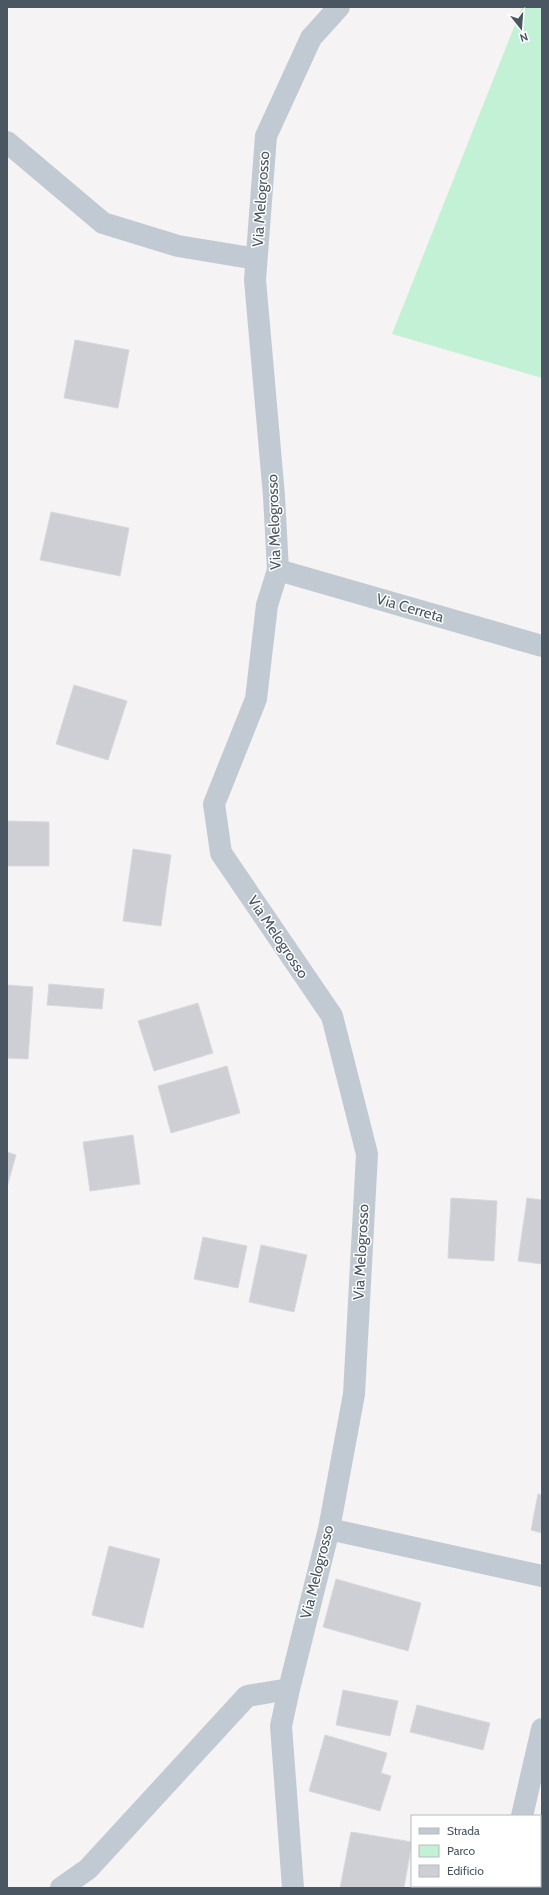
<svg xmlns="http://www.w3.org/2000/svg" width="549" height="1895" viewBox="0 0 549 1895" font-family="Cabin,sans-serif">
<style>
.green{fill:#c3f1d5}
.building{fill:#cdcfd5;stroke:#d7d9de}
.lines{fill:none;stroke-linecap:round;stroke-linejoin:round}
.minor{stroke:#c1cad2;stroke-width:22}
.labels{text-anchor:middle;stroke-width:3;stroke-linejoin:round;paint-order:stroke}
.street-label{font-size:15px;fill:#4a5661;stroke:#fff}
</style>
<rect width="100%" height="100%" fill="#f5f3f3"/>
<path class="green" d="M 522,7 L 542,7 L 542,378 L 392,334 Z"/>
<path class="building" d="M 75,340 L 129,350 L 118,408 L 64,398 Z
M 51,512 L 129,528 L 120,576 L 40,560 Z
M 74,685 L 127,701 L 108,760 L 56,744 Z
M 7,821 L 49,822 L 49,866 L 7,866 Z
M 133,849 L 171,855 L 161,926 L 123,921 Z
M 49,984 L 104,989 L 102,1009 L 47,1005 Z
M 7,985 L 33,987 L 28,1059 L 7,1058 Z
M 198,1003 L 213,1053 L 154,1071 L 138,1021 Z
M 227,1066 L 240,1113 L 171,1133 L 158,1086 Z
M 133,1135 L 140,1184 L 90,1191 L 83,1142 Z
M 7,1152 L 16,1155 L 7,1187 Z
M 451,1198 L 497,1201 L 494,1261 L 448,1258 Z
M 527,1198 L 542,1200 L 542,1264 L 518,1261 Z
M 203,1237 L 247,1246 L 238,1288 L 194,1279 Z
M 261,1245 L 307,1255 L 294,1312 L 249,1302 Z
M 538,1494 L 542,1495 L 542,1533 L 531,1530 Z
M 109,1546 L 160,1559 L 143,1628 L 92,1615 Z
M 336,1579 L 421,1603 L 408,1651 L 323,1627 Z
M 343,1690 L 398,1701 L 390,1736 L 336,1725 Z
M 417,1705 L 490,1723 L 483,1750 L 410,1732 Z
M 325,1735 L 387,1753 L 381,1773 L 391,1776 L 380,1811 L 309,1791 Z
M 351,1832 L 412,1842 L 404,1888 L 340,1888 Z
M 433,1886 L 470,1886 L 469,1888 L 432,1888 Z"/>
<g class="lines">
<path class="minor" d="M 7,142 L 103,223 L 178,246 L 256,259
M 278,570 L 542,646
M 329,1529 L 542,1576
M 522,1816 L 542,1729
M 506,1886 L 515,1888
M 61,1888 L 88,1869 L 247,1696 L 289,1689
M 293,1888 L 281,1726 L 289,1689 L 329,1529 L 354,1394 L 367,1154 L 332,1016 L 221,853 L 214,804 L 256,699 L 267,605 L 278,570 L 274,496 L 255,280 L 266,136 L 311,38 L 339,7"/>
</g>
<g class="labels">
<g class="street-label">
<text transform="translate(261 199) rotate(-86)" y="5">Via Melogrosso</text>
<text transform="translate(274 522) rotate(-92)" y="5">Via Melogrosso</text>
<text transform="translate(410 608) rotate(16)" y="5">Via Cerreta</text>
<text transform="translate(278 937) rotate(56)" y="5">Via Melogrosso</text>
<text transform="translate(361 1252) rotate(-87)" y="5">Via Melogrosso</text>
<text transform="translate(317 1572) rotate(-76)" y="5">Via Melogrosso</text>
</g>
</g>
<rect width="549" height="1895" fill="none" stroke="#4a5661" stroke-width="16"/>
<rect x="411" y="1815" width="130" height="72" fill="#ffffff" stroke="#b7bbc0"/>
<rect x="419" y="1828" width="20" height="6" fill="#c1cad2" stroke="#b7bbc0"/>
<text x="447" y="1835" font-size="12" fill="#4a5661">Strada</text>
<rect x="419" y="1845" width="20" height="12" fill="#c3f1d5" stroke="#b7bbc0"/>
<text x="447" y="1855" font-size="12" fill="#4a5661">Parco</text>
<rect x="419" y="1865" width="20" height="12" fill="#cdcfd5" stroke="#b7bbc0"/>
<text x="447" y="1875" font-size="12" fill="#4a5661">Edificio</text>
<g transform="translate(521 28) rotate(163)" stroke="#ffffff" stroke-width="3" paint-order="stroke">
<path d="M0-3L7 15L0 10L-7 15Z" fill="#4a5661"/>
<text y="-6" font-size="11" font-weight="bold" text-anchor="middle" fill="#4a5661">N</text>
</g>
</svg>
